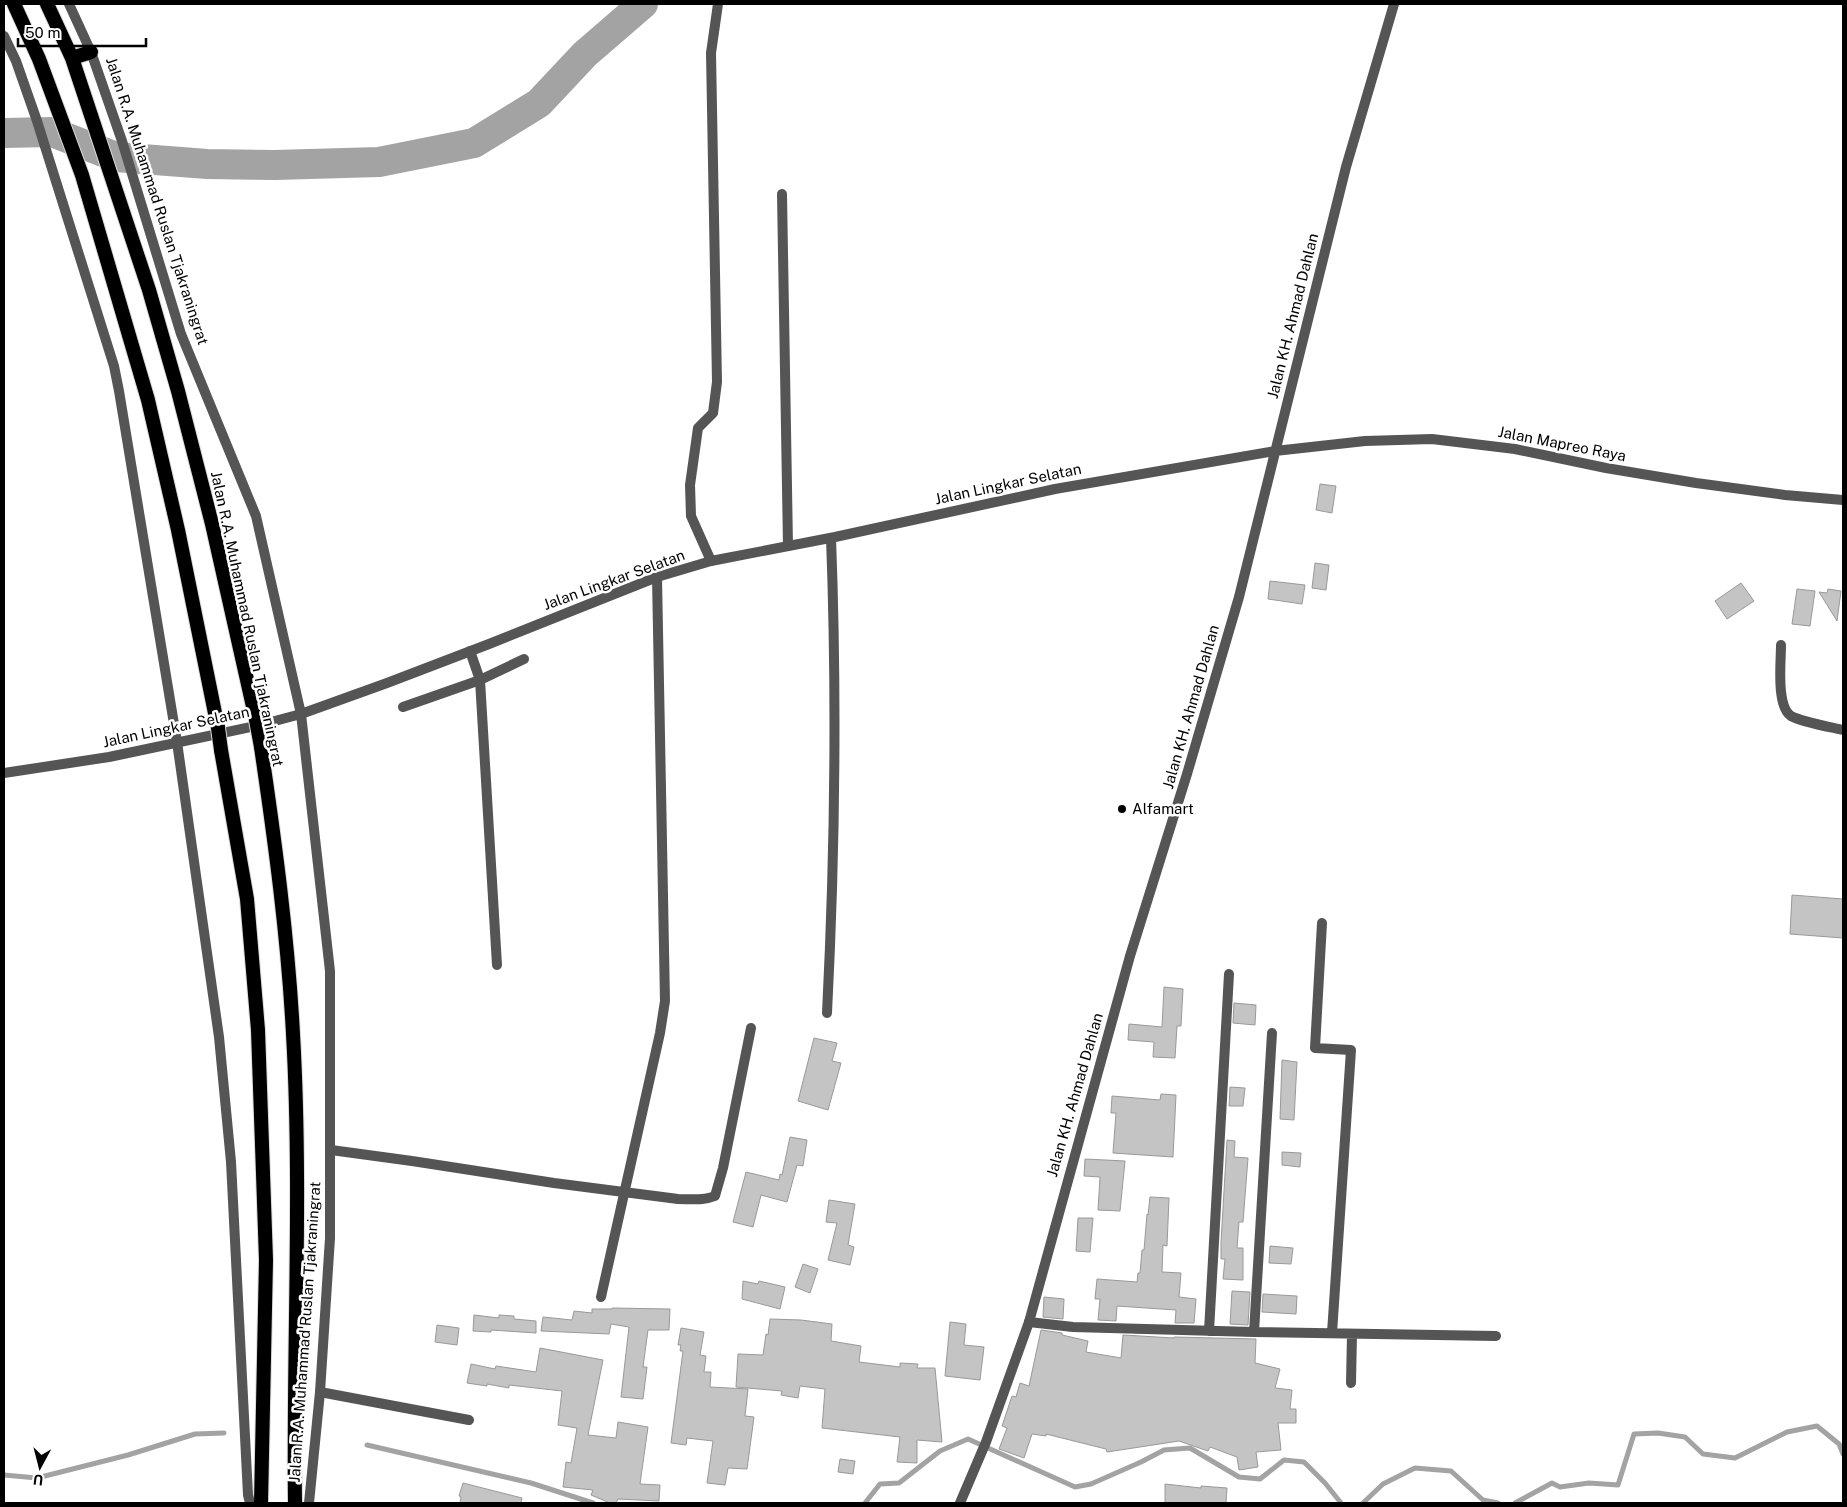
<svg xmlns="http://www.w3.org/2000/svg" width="1847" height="1507" viewBox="0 0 1847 1507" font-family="'Public Sans',sans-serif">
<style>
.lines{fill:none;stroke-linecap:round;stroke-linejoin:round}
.stream{stroke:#a3a3a3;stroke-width:5}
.river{stroke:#a3a3a3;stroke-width:30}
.building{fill:#c4c4c4;stroke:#999}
.trunk-casing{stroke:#dbdbdb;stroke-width:16}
.minor{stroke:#555;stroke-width:10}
.tertiary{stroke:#555;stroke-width:10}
.trunk{stroke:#000;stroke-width:14}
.trunk-bridge-casing{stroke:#dbdbdb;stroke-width:16;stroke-linecap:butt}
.trunk-bridge{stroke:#000;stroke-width:14}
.poi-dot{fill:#000;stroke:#fff;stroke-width:2}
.labels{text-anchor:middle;stroke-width:5;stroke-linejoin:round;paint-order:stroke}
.street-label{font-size:15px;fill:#000;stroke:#fff}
.poi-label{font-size:15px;fill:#000;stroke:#fff;text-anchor:start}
</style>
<rect width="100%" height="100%" fill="#fff"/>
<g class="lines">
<path class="stream" d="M 367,1445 L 531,1483 L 593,1503
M 4,1475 L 37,1478 L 128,1455 L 195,1434 L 224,1433
M 865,1503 L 880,1484 L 899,1483 L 940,1451 L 968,1439 L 1075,1487 L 1091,1484 L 1141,1462 L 1164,1450 L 1190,1448 L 1239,1477 L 1260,1479 L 1284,1460 L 1304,1462 L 1325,1483 L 1341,1503
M 1363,1503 L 1383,1484 L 1415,1468 L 1451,1471 L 1483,1500 L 1498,1503
M 1515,1503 L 1552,1483 L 1560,1487 L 1589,1483 L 1618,1485 L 1634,1434 L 1658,1433 L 1685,1437 L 1703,1454 L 1735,1458 L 1787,1432 L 1817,1426 L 1839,1444 L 1843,1454"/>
<path class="river" d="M 4,133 L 52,132 L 116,157 L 207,164 L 275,165 L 379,162 L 474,143 L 539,103 L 585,54 L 643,4"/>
</g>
<path class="building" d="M 1320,484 L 1336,486 L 1332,513 L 1316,510 Z
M 1315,563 L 1329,565 L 1326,590 L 1312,588 Z
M 1270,581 L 1305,585 L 1302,604 L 1268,599 Z
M 1741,583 L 1754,601 L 1727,619 L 1715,601 Z
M 1797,589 L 1815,591 L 1810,626 L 1792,624 Z
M 1828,589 L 1841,591 L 1837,621 L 1819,592 L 1827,593 Z
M 1792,895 L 1843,899 L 1843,938 L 1790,934 Z
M 1164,987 L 1183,989 L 1181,1026 L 1177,1026 L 1175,1058 L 1153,1057 L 1154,1042 L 1128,1040 L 1129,1024 L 1162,1027 Z
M 1234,1003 L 1256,1005 L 1255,1025 L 1233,1023 Z
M 814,1038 L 837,1043 L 832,1061 L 841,1063 L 828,1110 L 798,1101 Z
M 1282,1060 L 1297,1062 L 1294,1120 L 1280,1119 Z
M 1230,1087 L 1245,1088 L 1243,1106 L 1229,1106 Z
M 1161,1094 L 1176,1095 L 1173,1157 L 1113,1153 L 1116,1113 L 1111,1113 L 1112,1096 L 1160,1100 Z
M 790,1137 L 807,1140 L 803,1166 L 797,1165 L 787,1202 L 761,1195 L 753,1227 L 733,1222 L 746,1172 L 779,1180 L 780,1174 L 782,1175 Z
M 1227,1140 L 1235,1141 L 1234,1157 L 1248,1158 L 1243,1222 L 1239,1222 L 1237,1248 L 1243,1248 L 1243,1280 L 1223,1279 L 1225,1259 L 1221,1259 L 1221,1242 Z
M 1282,1152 L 1301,1153 L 1300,1167 L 1282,1165 Z
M 1085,1159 L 1125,1161 L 1120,1211 L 1098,1210 L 1100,1177 L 1084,1176 Z
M 1150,1197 L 1169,1198 L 1167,1246 L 1163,1245 L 1162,1272 L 1181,1273 L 1179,1297 L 1196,1299 L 1194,1323 L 1175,1323 L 1176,1310 L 1117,1306 L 1116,1321 L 1098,1320 L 1100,1299 L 1095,1299 L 1097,1279 L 1137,1282 L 1138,1273 L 1140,1273 L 1142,1250 L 1144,1250 L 1147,1214 L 1148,1215 Z
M 829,1200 L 855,1204 L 848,1245 L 854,1247 L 850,1265 L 828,1260 L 837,1223 L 826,1222 Z
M 1078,1218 L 1093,1218 L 1090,1252 L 1076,1251 Z
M 1270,1246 L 1293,1248 L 1291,1264 L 1269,1263 Z
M 803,1264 L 818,1269 L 810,1293 L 795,1287 Z
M 743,1281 L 758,1284 L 759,1281 L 785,1287 L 780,1309 L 742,1299 Z
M 1232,1291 L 1250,1292 L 1248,1325 L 1230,1324 Z
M 1263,1294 L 1297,1296 L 1296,1314 L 1262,1312 Z
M 1044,1297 L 1064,1299 L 1063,1319 L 1043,1317 Z
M 612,1308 L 670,1309 L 669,1330 L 648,1330 L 643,1367 L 647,1367 L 643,1399 L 621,1397 L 629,1327 L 611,1324 L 609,1334 L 541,1331 L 543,1317 L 572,1320 L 574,1311 L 592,1313 L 592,1309 L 612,1309 Z
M 474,1315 L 499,1318 L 499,1315 L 514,1316 L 514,1319 L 536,1321 L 536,1333 L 491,1330 L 491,1332 L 473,1331 Z
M 770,1319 L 801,1320 L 832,1324 L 831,1341 L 861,1346 L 859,1362 L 900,1367 L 900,1363 L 918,1364 L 917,1368 L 935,1368 L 942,1442 L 917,1440 L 917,1463 L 897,1462 L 900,1437 L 822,1428 L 825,1389 L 800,1386 L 798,1398 L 781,1395 L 782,1391 L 736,1387 L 738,1354 L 763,1355 L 766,1334 L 768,1335 Z
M 950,1322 L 966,1324 L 964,1345 L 984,1347 L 980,1380 L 945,1376 Z
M 437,1325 L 459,1328 L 457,1345 L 435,1342 Z
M 681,1328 L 704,1332 L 700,1355 L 706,1356 L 704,1372 L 711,1372 L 710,1387 L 748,1389 L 745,1416 L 754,1417 L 747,1469 L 728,1468 L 725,1485 L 707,1483 L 713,1441 L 687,1438 L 686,1445 L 671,1443 L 683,1351 L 680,1351 L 681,1345 L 678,1345 Z
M 1041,1330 L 1062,1333 L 1062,1335 L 1088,1341 L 1086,1352 L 1121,1358 L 1123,1335 L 1174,1338 L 1174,1337 L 1256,1339 L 1255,1363 L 1280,1369 L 1275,1388 L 1292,1390 L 1290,1409 L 1296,1409 L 1296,1423 L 1278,1423 L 1281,1450 L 1256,1452 L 1258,1467 L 1239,1470 L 1237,1457 L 1210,1447 L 1208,1451 L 1179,1441 L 1107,1452 L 1106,1449 L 1046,1434 L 1046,1436 L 1032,1434 L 1024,1458 L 999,1449 L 1007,1428 L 1002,1426 L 1012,1396 L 1016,1397 L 1020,1383 L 1029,1386 Z
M 540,1348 L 603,1360 L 588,1435 L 616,1438 L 618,1422 L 648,1427 L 640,1484 L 660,1485 L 659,1501 L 618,1499 L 616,1503 L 610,1503 L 591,1495 L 593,1490 L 563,1487 L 566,1462 L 571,1463 L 577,1428 L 558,1425 L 562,1391 L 509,1385 L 509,1388 L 487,1384 L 487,1386 L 467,1383 L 471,1364 L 495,1369 L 496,1366 L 536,1372 Z
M 840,1459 L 855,1461 L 853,1474 L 838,1472 Z
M 463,1483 L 522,1498 L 521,1503 L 460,1503 L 461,1497 L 459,1496 Z
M 1165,1484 L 1201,1488 L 1201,1486 L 1227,1488 L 1226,1503 L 1165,1503 Z"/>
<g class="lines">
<g class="trunk-casing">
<path id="trunk" d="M 14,4 L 39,59 L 82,175 L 148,400 L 178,530 L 218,728
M 47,4 L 72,58 L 149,290 L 178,391 L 212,524 L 256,720
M 72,58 L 91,52
M 261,747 C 275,842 288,938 293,1034 C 302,1191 293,1347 295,1503
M 221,750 L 247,899 L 258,1030 L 266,1260 L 261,1503"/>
</g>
<path class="minor" d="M 782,194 L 788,546
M 711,561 L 691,516 L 690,485 L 698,428 L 713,413 L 717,382 L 711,53 L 718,4
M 1781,645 C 1781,662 1776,706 1791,716 C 1802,722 1830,727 1843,730
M 470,651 L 480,680 L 497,965
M 403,707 L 480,680 L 524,659
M 1322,923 L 1315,1048 L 1351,1050 L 1332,1333
M 827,1013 C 835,855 837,696 831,538
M 331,1150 L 412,1161 L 554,1183 L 678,1199 C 690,1199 703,1201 715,1196 L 723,1168 L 751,1028
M 601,1297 L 660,1033 L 665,1001 L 657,577
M 1029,1322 L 1073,1327 L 1254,1332 L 1496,1336
M 1209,1331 L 1229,974
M 1254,1332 L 1272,1033
M 1351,1383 L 1352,1334
M 320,1392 L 469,1420"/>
<path class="tertiary" d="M 69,4 L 91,52 L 122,141 L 181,334 L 256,516 L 301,714 L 330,971 L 330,1238 L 320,1392 L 309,1503
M 4,36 L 16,61 L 37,121 L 114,366 L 119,391 L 177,742 L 219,1037 L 231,1162 L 248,1495 L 250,1503
M 4,773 L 109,757 L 256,726 L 301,714 L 387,683 L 489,644 L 657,577 L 711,561 L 835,537 L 1055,489 L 1275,451 L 1365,441 L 1432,439 L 1515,449 L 1606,468 L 1696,483 L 1785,495 L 1843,500
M 960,1503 L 986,1442 L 1029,1322 L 1130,956 L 1187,774 L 1239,597 L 1346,167 L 1394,4"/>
<use href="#trunk" class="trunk"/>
<g class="trunk-bridge-casing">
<path id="trunk-bridge" d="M 256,720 L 261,747
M 218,728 L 221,750"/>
</g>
<use href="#trunk-bridge" class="trunk-bridge"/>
</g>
<circle class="poi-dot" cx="1122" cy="809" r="5"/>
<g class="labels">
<g class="street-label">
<text transform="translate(157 201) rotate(72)" y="5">Jalan R.A. Muhammad Ruslan Tjakraningrat</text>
<text transform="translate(1293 316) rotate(-76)" y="5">Jalan KH. Ahmad Dahlan</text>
<text transform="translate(1562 444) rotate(11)" y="5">Jalan Mapreo Raya</text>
<text transform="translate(1008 484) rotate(-12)" y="5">Jalan Lingkar Selatan</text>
<text transform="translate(614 580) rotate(-20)" y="5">Jalan Lingkar Selatan</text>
<text transform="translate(247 619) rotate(78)" y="5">Jalan R.A. Muhammad Ruslan Tjakraningrat</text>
<text transform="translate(1191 707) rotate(-74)" y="5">Jalan KH. Ahmad Dahlan</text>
<text transform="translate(176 727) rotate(-12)" y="5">Jalan Lingkar Selatan</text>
<text transform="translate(1075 1095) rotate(-74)" y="5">Jalan KH. Ahmad Dahlan</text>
<text transform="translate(305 1332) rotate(-86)" y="5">Jalan R.A. Muhammad Ruslan Tjakraningrat</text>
</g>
<g class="poi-label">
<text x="1132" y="814">Alfamart</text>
</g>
</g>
<rect width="1847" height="1507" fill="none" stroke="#000000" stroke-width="10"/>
<g transform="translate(40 1467) rotate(187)" stroke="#ffffff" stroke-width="4" paint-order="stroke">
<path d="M0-4L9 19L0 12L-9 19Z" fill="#000000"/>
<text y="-8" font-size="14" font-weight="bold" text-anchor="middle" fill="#000000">U</text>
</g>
<path d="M18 38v8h128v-8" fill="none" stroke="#000000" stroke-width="2.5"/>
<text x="25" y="38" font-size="15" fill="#000000" stroke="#ffffff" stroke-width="4" paint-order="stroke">50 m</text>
</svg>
